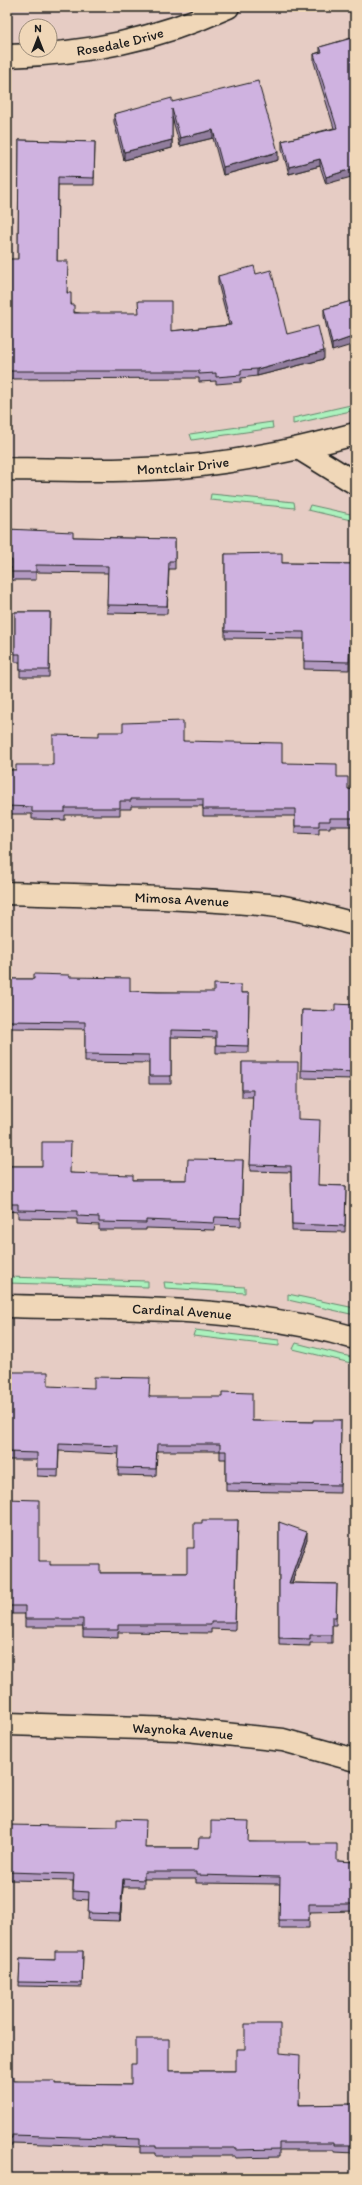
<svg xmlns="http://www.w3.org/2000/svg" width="362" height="2185" viewBox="0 0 362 2185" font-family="Itim,sans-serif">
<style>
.green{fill:#abf1bd;stroke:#64866c}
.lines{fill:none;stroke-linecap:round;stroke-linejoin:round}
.minor-casing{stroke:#1c1c1c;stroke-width:25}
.minor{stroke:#f0d7b8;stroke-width:22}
.wall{fill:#b299c1;stroke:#1c1c1c}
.shaded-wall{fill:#917d9d;stroke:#1c1c1c}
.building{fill:#cfb2e0;stroke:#1c1c1c}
.labels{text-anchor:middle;stroke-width:3;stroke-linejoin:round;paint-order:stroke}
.street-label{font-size:14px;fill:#1c1c1c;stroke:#f0d7b8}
</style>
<rect width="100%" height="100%" fill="#e6ccc4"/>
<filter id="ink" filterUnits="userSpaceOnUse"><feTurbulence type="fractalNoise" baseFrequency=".025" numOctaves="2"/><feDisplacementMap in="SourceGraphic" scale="8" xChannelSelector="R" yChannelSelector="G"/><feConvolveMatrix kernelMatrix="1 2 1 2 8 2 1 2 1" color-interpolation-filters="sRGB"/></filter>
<g filter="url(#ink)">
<path class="green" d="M 355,404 L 355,410 L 293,424 L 293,418 Z
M 272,422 L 273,428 L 192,440 L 190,434 Z
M 211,494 L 294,502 L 295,508 L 210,500 Z
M 310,505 L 355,515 L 355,521 L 308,510 Z
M 7,1277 L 148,1281 L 148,1287 L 7,1283 Z
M 164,1282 L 245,1287 L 245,1293 L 165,1288 Z
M 288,1294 L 350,1307 L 355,1309 L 355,1315 L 288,1300 Z
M 195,1330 L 279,1340 L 279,1346 L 193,1336 Z
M 296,1343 L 355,1358 L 355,1364 L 293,1349 Z"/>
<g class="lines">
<g class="minor-casing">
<g id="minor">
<path id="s1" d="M 7,56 C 87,54 155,40 228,7"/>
<path d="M 300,449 L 355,483"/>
<path id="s2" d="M 7,469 C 71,470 136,472 201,465 C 253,459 304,448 355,434"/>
<path id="s3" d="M 7,893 C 94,896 182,897 269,905 C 298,908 327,917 355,924"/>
<path id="s4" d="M 7,1306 C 124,1309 242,1305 355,1338"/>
<path id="s5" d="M 7,1724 L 177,1729 L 283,1740 L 355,1760"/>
</g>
</g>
<use href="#minor" class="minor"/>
</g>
<path class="wall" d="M 355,37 L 326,184 L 320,166 L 289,174 L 282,149 L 282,141 L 334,128 L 314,62 L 314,54 L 320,52 L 320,47 Z
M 172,102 L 278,160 L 223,175 L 213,138 L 180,146 L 172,117 L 172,148 L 124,160 L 114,122 L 114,114 Z
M 19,140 L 95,142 L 94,185 L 58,185 L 57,261 L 74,312 L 171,331 L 229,325 L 218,283 L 218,276 L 256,274 L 287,334 L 324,359 L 257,376 L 241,378 L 241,382 L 216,384 L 216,381 L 199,382 L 199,378 L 7,379 L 7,345 L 10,345 L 18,259 Z
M 355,300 L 332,351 L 324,316 L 324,309 Z
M 7,529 L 73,537 L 175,539 L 175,569 L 169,569 L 167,614 L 107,613 L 108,573 L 36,572 L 36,580 L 12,580 L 12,568 L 7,568 Z
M 225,554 L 282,563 L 355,564 L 355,610 L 351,610 L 349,670 L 304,669 L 304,639 L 225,638 Z
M 15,612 L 50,612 L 49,677 L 20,677 L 20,662 L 15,662 Z
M 183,741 L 282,763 L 337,777 L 348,789 L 355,790 L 355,826 L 330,826 L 330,828 L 319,828 L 319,834 L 295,833 L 295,816 L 203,816 L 203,806 L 131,806 L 131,809 L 120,809 L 120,815 L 65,815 L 65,820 L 32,819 L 32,814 L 7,814 L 7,770 L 16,770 L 53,765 Z
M 69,977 L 130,991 L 158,992 L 249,993 L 248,1053 L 216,1053 L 216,1038 L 171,1037 L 171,1084 L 149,1084 L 149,1063 L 85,1062 L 85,1029 L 7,1028 L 7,979 L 34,979 Z
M 355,1005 L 355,1079 L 301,1078 L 302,1010 L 335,1011 Z
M 242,1062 L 298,1119 L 318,1185 L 346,1186 L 345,1232 L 292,1231 L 291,1172 L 250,1171 L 253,1097 L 242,1097 Z
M 243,1160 L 241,1226 L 215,1225 L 214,1230 L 146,1228 L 146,1230 L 99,1230 L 99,1225 L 77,1224 L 77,1219 L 18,1218 L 18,1212 L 7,1211 L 7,1166 L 42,1166 L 70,1173 L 133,1180 L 187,1180 Z
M 7,1376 L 48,1386 L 150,1397 L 252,1421 L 313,1422 L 341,1420 L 340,1493 L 226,1491 L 226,1459 L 220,1459 L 220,1451 L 157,1451 L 156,1476 L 118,1475 L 119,1454 L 59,1451 L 58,1477 L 37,1476 L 37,1460 L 7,1460 Z
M 7,1499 L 39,1561 L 50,1565 L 100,1573 L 187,1573 L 194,1548 L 202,1523 L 238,1520 L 235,1630 L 211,1629 L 211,1633 L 118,1632 L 118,1638 L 83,1637 L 83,1627 L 25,1627 L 25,1614 L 7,1614 Z
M 279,1522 L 307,1539 L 292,1583 L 337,1584 L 336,1625 L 332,1625 L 332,1643 L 310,1643 L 310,1646 L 279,1645 Z
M 7,1821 L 8,1825 L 145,1848 L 198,1848 L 248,1842 L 310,1844 L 337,1861 L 355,1862 L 355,1911 L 309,1912 L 309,1928 L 279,1928 L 280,1884 L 196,1883 L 196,1879 L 144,1879 L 144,1887 L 123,1887 L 120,1921 L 88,1920 L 89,1900 L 73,1899 L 73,1881 L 7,1880 Z
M 83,1951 L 82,1987 L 19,1986 L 20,1959 L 55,1960 Z
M 280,2053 L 300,2105 L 355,2104 L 355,2153 L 334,2152 L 334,2150 L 279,2150 L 279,2157 L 235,2158 L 235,2156 L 156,2156 L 156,2153 L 140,2153 L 140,2147 L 12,2143 L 12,2146 L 7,2146 L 7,2076 L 13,2081 L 55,2084 L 131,2085 L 169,2071 L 236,2071 Z"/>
<path class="shaded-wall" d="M 213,130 L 213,138 L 180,146 L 180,138 Z
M 172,140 L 172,148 L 124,160 L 124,152 Z
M 278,152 L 278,160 L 223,175 L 223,167 Z
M 320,159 L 320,166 L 289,174 L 289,167 Z
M 355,168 L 355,176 L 326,184 L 326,177 Z
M 355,336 L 355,344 L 332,351 L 332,344 Z
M 324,351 L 324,359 L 257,376 L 257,369 Z
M 307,1532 L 307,1539 L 289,1591 L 289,1583 Z
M 123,1879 L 123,1887 L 120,1921 L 120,1914 Z"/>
<path class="building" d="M 355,37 L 355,168 L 326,177 L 320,159 L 289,167 L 282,141 L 337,128 L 314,54 L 322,52 L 320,47 Z
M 258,81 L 278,152 L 223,167 L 213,130 L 180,138 L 172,109 L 172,140 L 124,152 L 114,114 L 172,98 L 172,102 Z
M 19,140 L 95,142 L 94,178 L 58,177 L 57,261 L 68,261 L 67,293 L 71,293 L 71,305 L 74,305 L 74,313 L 139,313 L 138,301 L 171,301 L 171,331 L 231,325 L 218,276 L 254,266 L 256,274 L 271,270 L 287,334 L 318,326 L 324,351 L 257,369 L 241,370 L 241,375 L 216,377 L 216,373 L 199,374 L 199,371 L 7,371 L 7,345 L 10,345 L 10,259 L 18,259 Z
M 355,300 L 355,336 L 332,344 L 324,309 Z
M 7,529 L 73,532 L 73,537 L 175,539 L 175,561 L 169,561 L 167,606 L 107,605 L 108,566 L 36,565 L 36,572 L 12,572 L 12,560 L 7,560 Z
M 282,553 L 282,563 L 355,564 L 355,602 L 351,602 L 349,662 L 304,661 L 304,632 L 225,631 L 225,554 Z
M 15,612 L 50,612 L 49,670 L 20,670 L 20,654 L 15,654 Z
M 183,721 L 183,741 L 282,743 L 282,763 L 337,764 L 337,777 L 348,777 L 348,789 L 355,790 L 355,818 L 330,818 L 330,821 L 319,821 L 319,826 L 295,826 L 295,809 L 203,809 L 203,799 L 131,799 L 131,801 L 120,801 L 120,808 L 65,808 L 65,812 L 32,812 L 32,807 L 7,806 L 7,770 L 16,770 L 16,765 L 53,765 L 53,735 L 99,736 L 99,732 L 123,732 L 123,723 Z
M 34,974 L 69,975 L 69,977 L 130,978 L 130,991 L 158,992 L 214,992 L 214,984 L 241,985 L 241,993 L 249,993 L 248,1046 L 216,1045 L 216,1031 L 171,1030 L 171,1076 L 149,1076 L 149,1055 L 85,1054 L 85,1022 L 7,1021 L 7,979 L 34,979 Z
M 335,1004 L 355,1005 L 355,1072 L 301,1070 L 302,1010 L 335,1011 Z
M 242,1062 L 298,1062 L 298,1119 L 320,1120 L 318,1185 L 346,1186 L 345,1226 L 292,1224 L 291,1166 L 250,1165 L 253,1090 L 242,1090 Z
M 42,1142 L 71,1142 L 70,1173 L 133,1175 L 133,1180 L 187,1180 L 188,1159 L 243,1160 L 241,1218 L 215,1217 L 214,1223 L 146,1220 L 146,1223 L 99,1222 L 99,1217 L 77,1216 L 77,1211 L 18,1210 L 18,1204 L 7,1204 L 7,1166 L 42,1166 Z
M 12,1372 L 48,1372 L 48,1386 L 94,1388 L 94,1377 L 150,1378 L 149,1397 L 222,1397 L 222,1392 L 252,1393 L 252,1421 L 313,1422 L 313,1420 L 341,1420 L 340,1485 L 226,1483 L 226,1451 L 220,1451 L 220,1444 L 157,1444 L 156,1469 L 118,1468 L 119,1446 L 59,1444 L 58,1469 L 37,1469 L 37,1453 L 7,1452 L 7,1376 L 12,1376 Z
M 7,1499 L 39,1500 L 39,1561 L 50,1561 L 50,1565 L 100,1565 L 100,1573 L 187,1573 L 187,1548 L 194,1548 L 194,1523 L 202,1523 L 202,1520 L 238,1520 L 235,1622 L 211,1622 L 211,1625 L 118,1625 L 118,1630 L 83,1630 L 83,1619 L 25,1619 L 25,1606 L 7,1606 Z
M 279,1522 L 307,1532 L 289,1583 L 337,1584 L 336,1617 L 332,1617 L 332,1635 L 310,1635 L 310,1639 L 279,1638 Z
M 117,1819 L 146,1820 L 145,1848 L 198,1848 L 199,1838 L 211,1838 L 211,1821 L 249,1822 L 248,1842 L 310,1842 L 310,1844 L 337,1844 L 337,1861 L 355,1862 L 355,1904 L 309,1904 L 309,1920 L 279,1920 L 280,1877 L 196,1875 L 196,1872 L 144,1872 L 144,1880 L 123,1879 L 120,1914 L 88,1913 L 89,1892 L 73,1891 L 74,1874 L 7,1872 L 7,1821 L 8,1821 L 8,1825 L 117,1827 Z
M 55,1951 L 83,1951 L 82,1983 L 19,1982 L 20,1959 L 55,1960 Z
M 245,2024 L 280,2024 L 280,2053 L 300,2055 L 299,2105 L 355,2104 L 355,2145 L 334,2145 L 334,2143 L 279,2143 L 279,2149 L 235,2150 L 235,2148 L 156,2148 L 156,2146 L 140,2146 L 140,2139 L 12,2135 L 12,2138 L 7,2138 L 7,2076 L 13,2076 L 13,2081 L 55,2081 L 55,2084 L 131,2085 L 131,2064 L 136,2064 L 136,2039 L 169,2039 L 169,2071 L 236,2071 L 236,2049 L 245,2049 Z"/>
</g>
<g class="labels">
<g class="street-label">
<text dy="5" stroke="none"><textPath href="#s1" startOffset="114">Rosedale Drive</textPath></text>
<text dy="5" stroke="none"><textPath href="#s2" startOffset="176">Montclair Drive</textPath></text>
<text dy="5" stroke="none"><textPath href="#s3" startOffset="175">Mimosa Avenue</textPath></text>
<text dy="5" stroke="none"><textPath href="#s4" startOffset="175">Cardinal Avenue</textPath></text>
<text dy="5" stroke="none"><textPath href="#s5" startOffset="176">Waynoka Avenue</textPath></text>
</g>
</g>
<rect width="362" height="2185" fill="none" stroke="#f0d7b8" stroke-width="24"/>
<rect x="12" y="12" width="338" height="2161" fill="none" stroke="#1c1c1c" stroke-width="1.5" filter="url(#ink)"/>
<g transform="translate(38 38)"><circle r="19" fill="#f0d7b8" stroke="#9b8c7a"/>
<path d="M0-3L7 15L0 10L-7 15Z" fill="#1c1c1c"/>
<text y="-6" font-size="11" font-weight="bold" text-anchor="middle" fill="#1c1c1c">N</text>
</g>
</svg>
